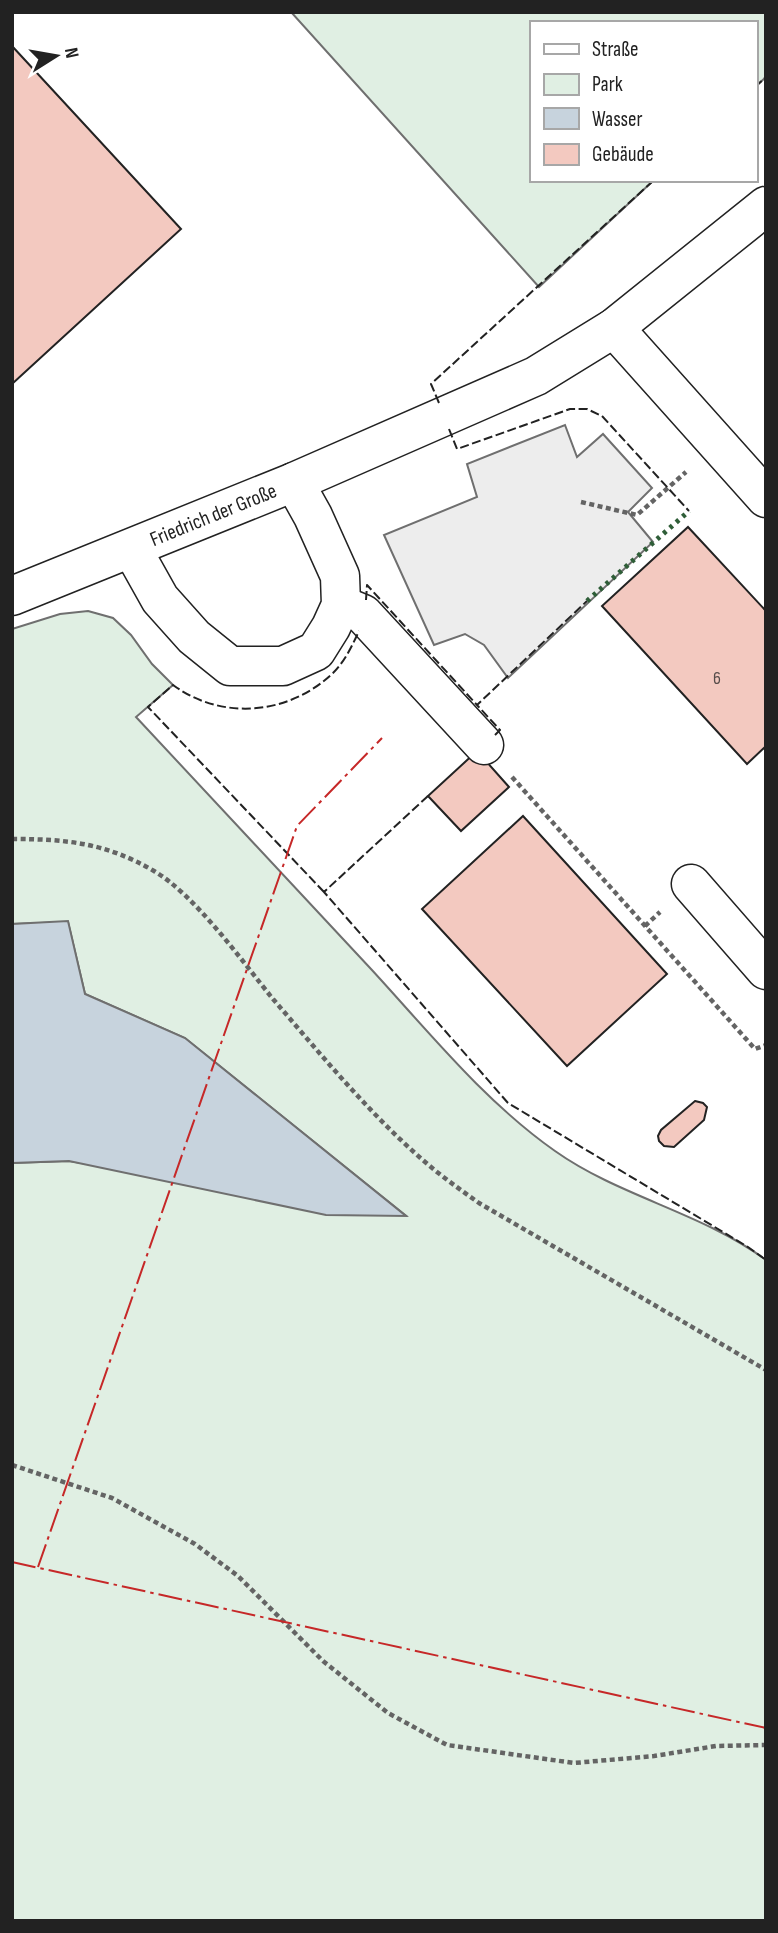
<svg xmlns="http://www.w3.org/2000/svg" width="778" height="1933" viewBox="0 0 778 1933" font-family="'Sofia Sans Condensed',sans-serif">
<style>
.green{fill:#e0efe3;stroke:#6f6f6f;stroke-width:2}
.parking{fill:#ededed;stroke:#6f6f6f;stroke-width:2}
.water{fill:#c7d3dd;stroke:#6f6f6f;stroke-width:2}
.building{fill:#f3c9c0;stroke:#222;stroke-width:2}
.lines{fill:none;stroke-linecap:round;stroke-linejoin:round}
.minor-casing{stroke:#222;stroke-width:41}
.path{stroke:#646464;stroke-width:4.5;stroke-dasharray:5 3.5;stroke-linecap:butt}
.minor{stroke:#fff;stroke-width:38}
.hedge{stroke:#2f5e38;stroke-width:5;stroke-dasharray:3.5 5;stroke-linecap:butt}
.fence{stroke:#222;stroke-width:2;stroke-dasharray:9 3.5;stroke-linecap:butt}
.power{stroke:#c62828;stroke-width:2;stroke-dasharray:24 5 3.5 5;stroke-linecap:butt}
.labels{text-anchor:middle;stroke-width:5;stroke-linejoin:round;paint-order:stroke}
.number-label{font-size:18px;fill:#564c4a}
.street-label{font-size:21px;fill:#222;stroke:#fff}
</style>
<rect width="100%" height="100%" fill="#fff"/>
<path class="green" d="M 291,12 L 766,12 L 766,77 L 755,87 L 755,23 L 531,23 L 531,180 L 654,180 L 539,287 Z
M 88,611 L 113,618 L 131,635 L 152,664 L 173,685 L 136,717 C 214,801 293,885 371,969 C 429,1032 484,1101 555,1151 C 620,1197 701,1212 766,1260 L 766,1921 L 12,1921 L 12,1163 L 69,1161 L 405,1215 L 185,1038 L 85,994 L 68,922 L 12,924 L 12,629 L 60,614 Z"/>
<path class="parking" d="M 565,425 L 577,457 L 603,434 L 652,488 L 628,512 L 653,542 L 508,678 L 484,645 L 465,634 L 434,645 L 384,535 L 477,497 L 467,464 Z"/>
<path class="water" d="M 68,921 L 85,994 L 185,1038 L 406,1216 L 326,1215 L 69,1161 L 12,1163 L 12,924 Z"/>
<path class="building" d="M 12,46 L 181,229 L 12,384 Z
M 688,527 L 766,611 L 766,746 L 747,764 L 602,606 Z
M 477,751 L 509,787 L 461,831 L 428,796 Z
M 523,816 L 667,974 L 567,1066 L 422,909 Z
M 695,1101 L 703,1103 L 707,1107 L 704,1120 L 674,1147 L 664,1146 L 659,1141 L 658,1136 L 661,1130 Z"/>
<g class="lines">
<g class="minor-casing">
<g id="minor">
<path d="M 614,328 L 766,498"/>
<path d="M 132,549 L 160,599 L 194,637 L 230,666 L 283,666 L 316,651 L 331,627 L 341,605 L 340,576 L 313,516 L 294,482"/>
<path id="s1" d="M 12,596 L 294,482 L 536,376 L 614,328 L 766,206"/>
<path d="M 341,605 L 363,614 L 484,745"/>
<path d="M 691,884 L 766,970"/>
</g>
</g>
<path class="path" d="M 581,502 L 637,515 L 686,472
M 512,777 L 755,1049 L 766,1045
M 12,839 C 67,839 106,843 154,871 C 195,895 242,961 273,999 C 323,1057 377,1123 437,1172 C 451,1183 465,1193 479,1203 L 766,1370
M 645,926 L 660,912
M 12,1465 L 112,1498 L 195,1544 L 238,1576 L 323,1661 L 388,1713 L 447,1745 L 574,1763 L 654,1756 L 716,1746 L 766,1745"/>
<use href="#minor" class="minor"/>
<path class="hedge" d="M 587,601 L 689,511"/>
<path class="fence" d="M 755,87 L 766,77
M 439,403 L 431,384 L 654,180
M 449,429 L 457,449 L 570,409 L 587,409 L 602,416 L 689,511
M 366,600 L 367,585 L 477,705
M 495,735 L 500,730 L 477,705 L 587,601
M 428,796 L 324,892 L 508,1103 L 748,1247 L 766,1260
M 324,892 L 148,707 L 173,685 C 222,721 289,715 333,673 C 345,661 352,646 359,631"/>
<path class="power" d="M 12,1562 L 766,1728
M 38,1567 L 297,826 L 382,738"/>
</g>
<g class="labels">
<g class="number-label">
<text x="717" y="684">6</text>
</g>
<g class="street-label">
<text dy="7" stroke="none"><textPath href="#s1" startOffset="217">Friedrich der Große</textPath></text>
</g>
</g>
<rect width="778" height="1933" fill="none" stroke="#222222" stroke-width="28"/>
<rect x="530" y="21" width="228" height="161" fill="#ffffff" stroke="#a7a7a7" stroke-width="2"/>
<rect x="544" y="44" width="35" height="10" fill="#ffffff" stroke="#a7a7a7" stroke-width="2"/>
<text x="592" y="56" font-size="21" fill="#222222">Straße</text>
<rect x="544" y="74" width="35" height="21" fill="#e0efe3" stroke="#a7a7a7" stroke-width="2"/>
<text x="592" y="91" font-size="21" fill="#222222">Park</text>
<rect x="544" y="108" width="35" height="21" fill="#c7d3dd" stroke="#a7a7a7" stroke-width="2"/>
<text x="592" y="126" font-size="21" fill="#222222">Wasser</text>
<rect x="544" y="144" width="35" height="21" fill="#f3c9c0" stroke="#a7a7a7" stroke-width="2"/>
<text x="592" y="161" font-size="21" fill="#222222">Gebäude</text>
<g transform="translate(56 56) rotate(79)" stroke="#ffffff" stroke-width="5" paint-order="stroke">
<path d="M0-5L12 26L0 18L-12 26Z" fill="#222222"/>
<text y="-10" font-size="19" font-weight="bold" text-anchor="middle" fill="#222222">N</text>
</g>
</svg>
